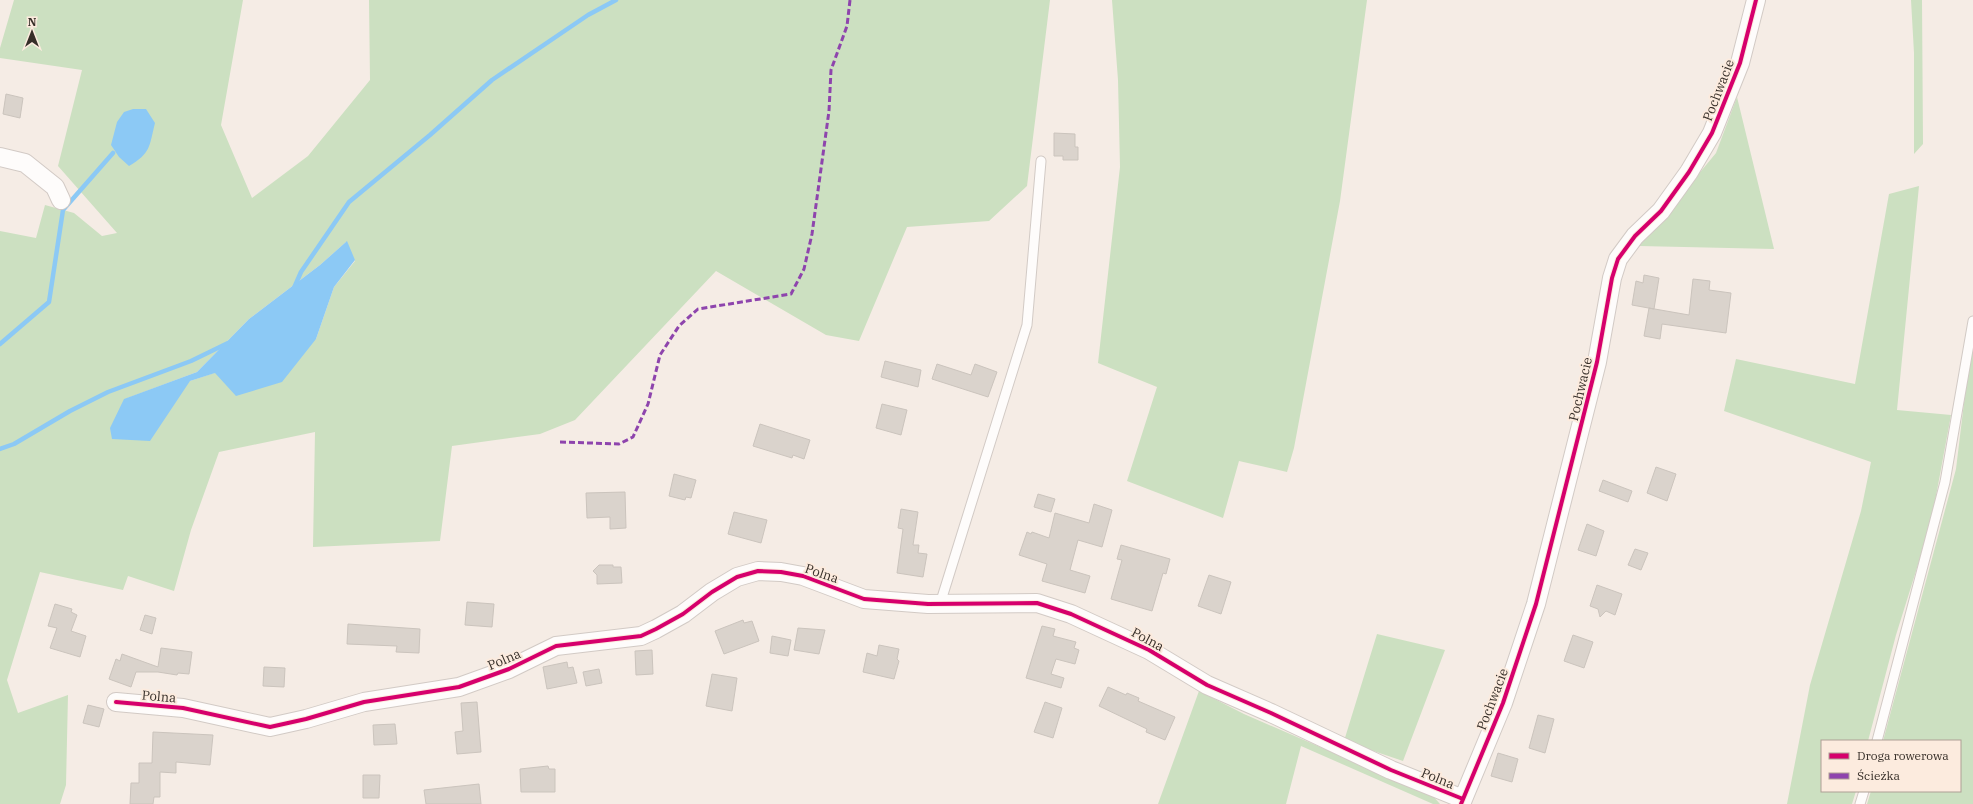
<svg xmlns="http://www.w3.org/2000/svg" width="1973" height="804" viewBox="0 0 1973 804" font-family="'IBM Plex Serif',serif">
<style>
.green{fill:#cce0c1;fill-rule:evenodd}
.water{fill:#8cc9f5}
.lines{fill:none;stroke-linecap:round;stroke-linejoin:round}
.stream{stroke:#8cc9f5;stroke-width:4.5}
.building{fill:#dad3cc;stroke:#cbc4bd}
.service-casing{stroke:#d2cac5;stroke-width:11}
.minor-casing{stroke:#d2cac5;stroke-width:20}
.service{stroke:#fefcfb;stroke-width:9}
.minor{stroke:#fefcfb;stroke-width:18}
.quiet{stroke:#8e44ad;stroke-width:3;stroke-dasharray:6 3;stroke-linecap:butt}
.cycleway-casing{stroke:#fcebde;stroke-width:6}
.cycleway{stroke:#d6006c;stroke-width:4}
.labels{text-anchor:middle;stroke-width:4;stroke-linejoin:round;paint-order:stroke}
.street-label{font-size:13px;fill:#362e28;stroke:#fcebde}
</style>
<rect width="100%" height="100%" fill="#f5ece5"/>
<path class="green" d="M 14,0 L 243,0 L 221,125 L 252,198 L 308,156 L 370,80 L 369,0 L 1050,0 L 1027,186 L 989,221 L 907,227 L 859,341 L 826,335 L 716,271 L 575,420 L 540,434 L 452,446 L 440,541 L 313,547 L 315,432 L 219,452 L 191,530 L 174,591 L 128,576 L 123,590 L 40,572 L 7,680 L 18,713 L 68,695 L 66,785 L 60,804 L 0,804 L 0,231 L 36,238 L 45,205 L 74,213 L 102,236 L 117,233 L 58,166 L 82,70 L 0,58 L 0,48 ZM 346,242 L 355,261 L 334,287 L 316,339 L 190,381 L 125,399 L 197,372 L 249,319 L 320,265 Z
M 1112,0 L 1367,0 L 1340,201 L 1294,448 L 1287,472 L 1239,461 L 1223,518 L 1127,481 L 1157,387 L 1098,363 L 1120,167 L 1118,80 Z
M 1911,0 L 1922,0 L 1923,144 L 1914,154 L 1914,53 Z
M 1737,97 L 1774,249 L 1639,246 L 1716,153 Z
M 1919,186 L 1897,410 L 1951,415 L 1931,523 L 1896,635 L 1868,741 L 1822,741 L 1822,791 L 1856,791 L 1852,804 L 1787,804 L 1810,685 L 1861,511 L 1871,462 L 1724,411 L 1736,359 L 1855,384 L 1889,194 Z
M 1973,328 L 1973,804 L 1867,804 L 1871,791 L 1960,791 L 1960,741 L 1883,741 L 1956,469 Z
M 1377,634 L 1445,650 L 1403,761 L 1344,741 Z
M 1199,691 L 1244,714 L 1433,796 L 1440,804 L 1433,804 L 1301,746 L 1286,804 L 1158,804 Z"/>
<path class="water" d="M 133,109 L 146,109 L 155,123 C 149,147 151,153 129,166 L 119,157 L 111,145 L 117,122 L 124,112 Z
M 347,241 L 355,260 L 334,287 L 316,339 L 282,382 L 236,396 L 215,373 L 190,381 L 150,441 L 112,439 L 110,428 L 124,399 L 197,372 L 249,319 L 320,265 Z"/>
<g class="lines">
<path class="stream" d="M 294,288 L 301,272 L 349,202 L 430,135 L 492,80 L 588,15 L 616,0
M 0,344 L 49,302 L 63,210 L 113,153
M 0,449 L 14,444 L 70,411 L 108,392 L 191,361 L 228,343"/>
</g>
<path class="building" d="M 6,94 L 23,98 L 20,118 L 3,114 Z
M 1054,133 L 1075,134 L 1075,147 L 1078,147 L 1078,160 L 1063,160 L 1063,156 L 1054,156 Z
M 1644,275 L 1659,278 L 1654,309 L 1632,305 L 1636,281 L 1643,283 Z
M 1693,279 L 1710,281 L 1709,290 L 1731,293 L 1726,333 L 1662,324 L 1660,339 L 1644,336 L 1649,308 L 1689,315 Z
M 885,361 L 921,370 L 918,387 L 881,377 Z
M 937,364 L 971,375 L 975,364 L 997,372 L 988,397 L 932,379 Z
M 882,404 L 907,410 L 901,435 L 876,428 Z
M 760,424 L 810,440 L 804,459 L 793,455 L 792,458 L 753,446 Z
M 1656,467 L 1676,474 L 1667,501 L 1647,493 Z
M 674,474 L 696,480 L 691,498 L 686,497 L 685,500 L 669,496 Z
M 1603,480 L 1632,491 L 1628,502 L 1599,491 Z
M 625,492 L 626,528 L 610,529 L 610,517 L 587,518 L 586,493 Z
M 1038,494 L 1055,499 L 1051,512 L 1034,507 Z
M 1094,504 L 1112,510 L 1102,547 L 1078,540 L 1070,570 L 1090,576 L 1085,593 L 1042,581 L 1047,564 L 1019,555 L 1027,532 L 1031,534 L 1032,532 L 1049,538 L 1055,513 L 1089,523 Z
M 901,509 L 918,512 L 913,545 L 919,545 L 918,553 L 927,554 L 923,577 L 897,573 L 903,529 L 898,528 Z
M 734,512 L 767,520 L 761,543 L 728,534 Z
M 1587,524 L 1604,531 L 1596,556 L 1578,550 Z
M 1121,545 L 1170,559 L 1166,574 L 1163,573 L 1152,611 L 1111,599 L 1122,560 L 1117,559 Z
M 1635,549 L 1648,553 L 1641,570 L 1628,565 Z
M 599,565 L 613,565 L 613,567 L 621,567 L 622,583 L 597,584 L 597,575 L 593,571 Z
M 1209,575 L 1231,582 L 1221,614 L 1198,606 Z
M 1597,585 L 1622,594 L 1615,615 L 1606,611 L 1600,617 L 1598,609 L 1590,606 Z
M 467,602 L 494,604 L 492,627 L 465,625 Z
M 55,604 L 72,609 L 71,612 L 77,615 L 71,631 L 86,636 L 80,657 L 50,648 L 57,628 L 48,626 Z
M 145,615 L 156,618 L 152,634 L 140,630 Z
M 743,620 L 744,623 L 752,621 L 759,641 L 724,654 L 715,631 Z
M 348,624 L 420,629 L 419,653 L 396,652 L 397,646 L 347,644 Z
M 1042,626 L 1055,629 L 1053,636 L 1076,642 L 1074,648 L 1079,650 L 1075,664 L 1056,659 L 1051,674 L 1064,678 L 1061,688 L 1026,678 Z
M 798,628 L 825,630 L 819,654 L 794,650 Z
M 1573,635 L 1593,642 L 1584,668 L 1564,661 Z
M 772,636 L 791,640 L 788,656 L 770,653 Z
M 879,645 L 899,649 L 897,659 L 899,661 L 894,679 L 863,672 L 867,653 L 877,656 Z
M 161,648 L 192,652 L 189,674 L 178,673 L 177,675 L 158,672 L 136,672 L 131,687 L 109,679 L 116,659 L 120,661 L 122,654 L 158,667 Z
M 652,650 L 653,674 L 636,675 L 635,651 Z
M 567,662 L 568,668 L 573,667 L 577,683 L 547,689 L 543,667 Z
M 264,667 L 285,668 L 284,687 L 263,686 Z
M 599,669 L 602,683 L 586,686 L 583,672 Z
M 712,674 L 737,678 L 732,711 L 706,706 Z
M 1108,687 L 1126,695 L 1127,693 L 1139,698 L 1138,701 L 1175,717 L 1165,740 L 1146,732 L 1147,729 L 1099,706 Z
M 477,702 L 481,752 L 457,754 L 455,732 L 463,731 L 461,703 Z
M 1045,702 L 1062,708 L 1053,738 L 1034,732 Z
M 88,705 L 104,709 L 99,727 L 83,723 Z
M 1538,715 L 1554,719 L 1545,753 L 1529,748 Z
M 395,724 L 397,744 L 374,745 L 373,725 Z
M 153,732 L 213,735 L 210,765 L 176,762 L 176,773 L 160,772 L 160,797 L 154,797 L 153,804 L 130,804 L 131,783 L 139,783 L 139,763 L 152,763 Z
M 1498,753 L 1518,759 L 1512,782 L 1491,776 Z
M 548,766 L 549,769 L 555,769 L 555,792 L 521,792 L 520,769 Z
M 363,775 L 380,775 L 379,798 L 363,798 Z
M 479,784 L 481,804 L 426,804 L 424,790 Z"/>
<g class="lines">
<g class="service-casing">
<path id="service" d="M 940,604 L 1027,325 L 1041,161
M 1877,741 L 1945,482 L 1973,321
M 1860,804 L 1864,791"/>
</g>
<g class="minor-casing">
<path id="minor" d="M 0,157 L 25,163 L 55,187 L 61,200
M 116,702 L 183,708 L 270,727 L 306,719 L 364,702 L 459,687 L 509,669 L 556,646 L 641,636 L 656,629 L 683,614 L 712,592 L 737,577 L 758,571 L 781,572 L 803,576 L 864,599 L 928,604 L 1037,603 L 1071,614 L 1149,650 L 1207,685 L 1271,713 L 1391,770 L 1463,799
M 1461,804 L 1503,703 L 1536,604 L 1597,362 L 1612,278 L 1618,259 L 1635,236 L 1661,211 L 1689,172 L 1712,133 L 1740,63 L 1756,0"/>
</g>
<use href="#service" class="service"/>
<use href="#minor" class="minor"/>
<path class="quiet" d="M 560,442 L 619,444 L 633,437 L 648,404 L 660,355 L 679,326 L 698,309 L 791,294 L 804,269 L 812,234 L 829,111 L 831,70 L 847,26 L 850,0"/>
<g class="cycleway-casing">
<path id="cycleway" d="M 116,702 L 183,708 L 270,727 L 306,719 L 364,702 L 459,687 L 509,669 L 556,646 L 641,636 L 656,629 L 683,614 L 712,592 L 737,577 L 758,571 L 781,572 L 803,576 L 864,599 L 928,604 L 1037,603 L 1071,614 L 1149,650 L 1207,685 L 1271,713 L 1391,770 L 1463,799
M 1461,804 L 1503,703 L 1536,604 L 1597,362 L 1612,278 L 1618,259 L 1635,236 L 1661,211 L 1689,172 L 1712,133 L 1740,63 L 1756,0"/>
</g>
<use href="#cycleway" class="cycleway"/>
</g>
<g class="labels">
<g class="street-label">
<text transform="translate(1718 90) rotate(-69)" y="5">Pochwacie</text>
<text transform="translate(1580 389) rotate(-77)" y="5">Pochwacie</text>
<text transform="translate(822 573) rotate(19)" y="5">Polna</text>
<text transform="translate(1148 639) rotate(28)" y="5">Polna</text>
<text transform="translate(504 659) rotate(-23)" y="5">Polna</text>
<text transform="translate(159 696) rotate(5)" y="5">Polna</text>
<text transform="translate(1492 699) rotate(-69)" y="5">Pochwacie</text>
<text transform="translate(1438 778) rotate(22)" y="5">Polna</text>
</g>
</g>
<rect x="1821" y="740" width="140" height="52" fill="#fcebde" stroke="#ad9f95"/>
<rect x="1829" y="753" width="20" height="6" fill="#d6006c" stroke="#ad9f95"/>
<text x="1857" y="760" font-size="12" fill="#362e28">Droga rowerowa</text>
<rect x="1829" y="773" width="20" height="6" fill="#8e44ad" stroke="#ad9f95"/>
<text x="1857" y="780" font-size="12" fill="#362e28">Ścieżka</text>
<g transform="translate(32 32)" stroke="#fcebde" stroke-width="3" paint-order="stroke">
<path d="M0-3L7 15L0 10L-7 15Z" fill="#362e28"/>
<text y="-6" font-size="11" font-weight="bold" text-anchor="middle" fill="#362e28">N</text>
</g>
</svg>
